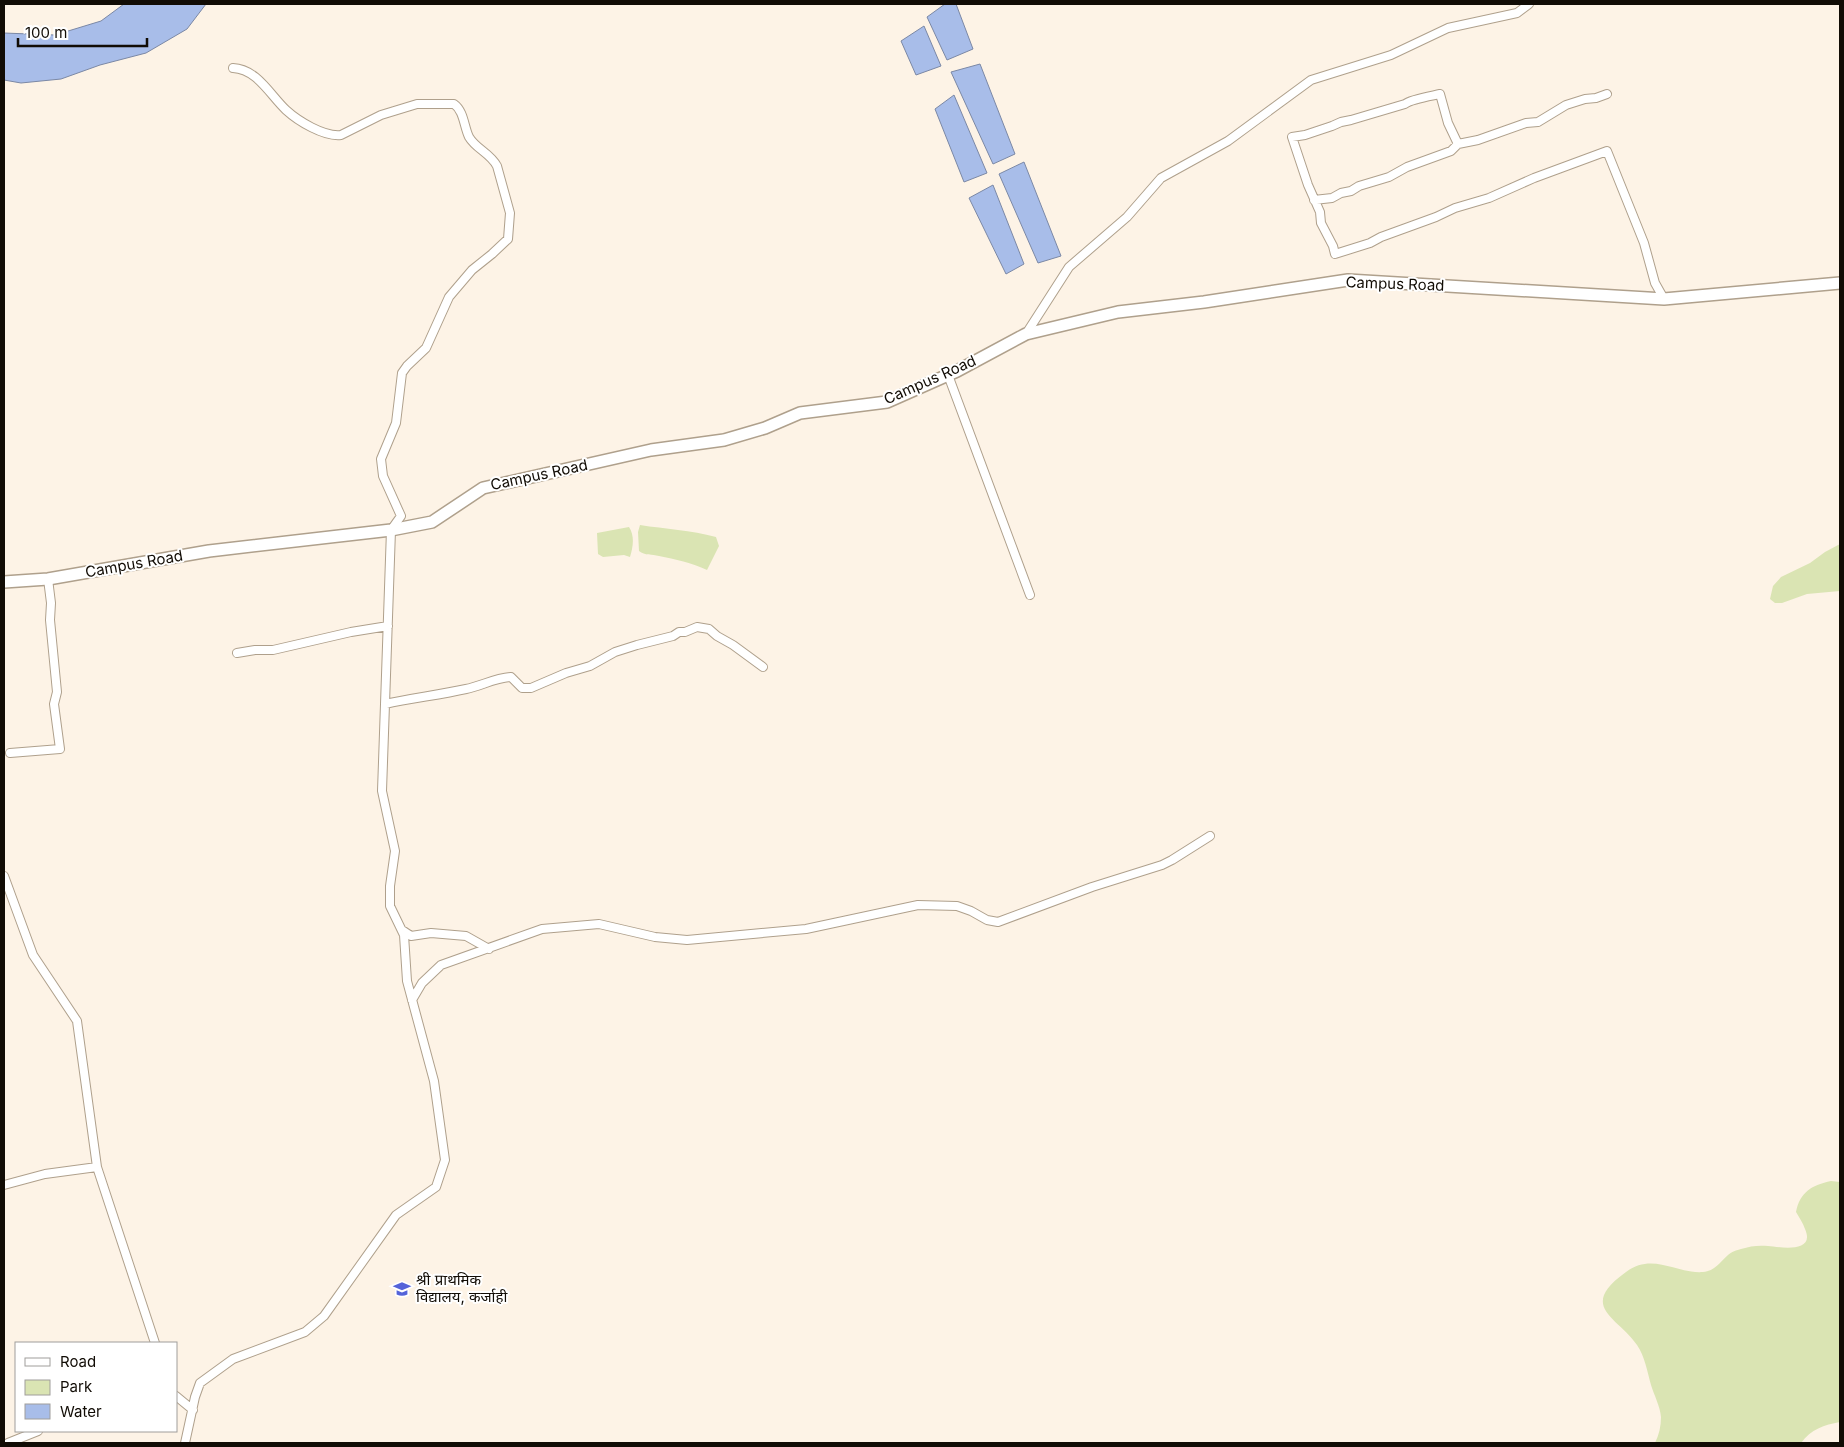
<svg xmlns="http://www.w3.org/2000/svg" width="1844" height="1447" viewBox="0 0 1844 1447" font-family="Inter,'Noto Sans Devanagari',sans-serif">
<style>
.green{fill:#dae4b3}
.water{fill:#a8bde9;stroke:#7b88a5}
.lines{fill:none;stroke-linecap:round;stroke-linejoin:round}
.street-casing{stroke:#afa08c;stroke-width:10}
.secondary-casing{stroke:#afa08c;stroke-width:14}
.street{stroke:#fff;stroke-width:8}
.secondary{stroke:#fff;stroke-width:11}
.labels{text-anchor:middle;stroke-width:4;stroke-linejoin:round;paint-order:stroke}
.street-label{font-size:15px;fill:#110c05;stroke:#fff}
.poi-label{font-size:15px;fill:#110c05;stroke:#fff;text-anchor:start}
</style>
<rect width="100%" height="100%" fill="#fdf3e6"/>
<path class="green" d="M 640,525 C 665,529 691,530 716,537 L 719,546 L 707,570 C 692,563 675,559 659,556 C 652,554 645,556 639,551 L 638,532 Z
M 629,527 C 635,536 633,547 630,557 L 624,555 L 603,557 L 598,554 L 597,533 Z
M 1840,544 L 1840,591 L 1807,594 L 1782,603 L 1775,603 L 1770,599 L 1773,586 L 1781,577 L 1810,563 L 1825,552 Z
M 1831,1181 L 1840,1182 L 1840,1422 C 1824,1425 1811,1429 1801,1443 L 1655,1443 C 1659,1435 1661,1426 1661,1417 C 1660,1406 1654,1395 1651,1385 C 1647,1371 1645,1357 1637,1345 C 1618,1317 1577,1307 1626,1272 C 1653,1252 1676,1274 1703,1272 C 1715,1271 1720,1262 1728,1255 C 1731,1252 1737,1250 1741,1249 C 1750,1246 1759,1245 1768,1246 C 1779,1247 1816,1254 1805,1229 C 1803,1223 1799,1217 1796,1212 C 1800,1192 1812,1185 1831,1181 Z"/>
<path class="water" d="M 124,4 L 206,4 L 187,29 L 146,53 L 100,65 L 61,79 L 21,83 L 4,80 L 4,33 L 55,35 L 101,21 Z
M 945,4 L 956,4 L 973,49 L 947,60 L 927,17 Z
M 924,26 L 941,66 L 916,75 L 901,41 Z
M 980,64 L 1015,154 L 993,164 L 951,72 Z
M 954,95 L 987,173 L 964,182 L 935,109 Z
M 1024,162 L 1061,256 L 1038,263 L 999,174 Z
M 993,185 L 1024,264 L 1006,274 L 969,198 Z"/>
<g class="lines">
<g class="street-casing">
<path id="street" d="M 1607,94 L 1596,98 L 1585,99 L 1566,105 L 1538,122 L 1526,123 L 1478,140 L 1458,144 L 1448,123 L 1440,94 C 1431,96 1411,99 1405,104 L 1351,120 L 1341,122 L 1332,126 L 1305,135 L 1292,137 L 1308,185 L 1320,212 L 1321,223 L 1333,246 L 1335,254 L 1370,243 L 1381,237 L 1436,217 L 1455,208 L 1489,198 L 1534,178 L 1607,151 L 1644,243 L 1655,283 L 1664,299
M 1314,200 L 1332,198 L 1341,193 L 1351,191 L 1359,186 L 1389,177 L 1407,167 L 1451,151 L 1458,144
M 1026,334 L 1069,267 L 1127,217 L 1161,178 L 1228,141 L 1311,80 L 1391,55 L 1448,28 L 1517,13 L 1529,4
M 948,375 L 1030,595
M 237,653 L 255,650 L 273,650 L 351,632 L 388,626
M 385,704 C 412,698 439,695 466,689 C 481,686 495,678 511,677 L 522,688 L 531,688 L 566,673 L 590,666 L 615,652 L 637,645 L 673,636 L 679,632 L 685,632 L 697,627 L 709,629 L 717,636 L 733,645 L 763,667
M 10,753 L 60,749 L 54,704 L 57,692 L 50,620 L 51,603 L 48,579
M 4,876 L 33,955 L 77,1021 L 97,1167 L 155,1343
M 402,930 L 411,936 L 431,933 L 466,936 L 489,949
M 412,1000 L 422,983 L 441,965 L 542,929 L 599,924 L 655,937 L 687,940 L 806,929 L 918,905 L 957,906 L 971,911 L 987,920 L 998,922 L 1092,887 L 1162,865 L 1172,860 L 1210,836
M 4,1185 L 45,1174 L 97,1167
M 176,1396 L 193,1410
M 8,1443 L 38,1431
M 185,1443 L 195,1397 L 200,1383 L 233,1359 L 305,1332 L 324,1316 L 396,1215 L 436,1187 L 445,1160 L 434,1081 L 407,981 L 404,935 L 390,906 L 390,886 L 395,851 L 382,791 L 391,530 L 401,516 L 383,476 L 381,459 L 396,423 L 402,373 L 407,366 L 426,348 L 449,297 L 472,270 L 492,254 L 508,239 L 510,213 L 497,166 C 490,153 476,149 469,137 C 464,127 464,111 454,104 L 417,104 L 381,115 L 341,135 C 324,137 298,121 286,110 C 270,95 257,69 233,68"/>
</g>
<g class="secondary-casing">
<path id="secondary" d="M 4,582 L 48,579 L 209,551 L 391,530 L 432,522 L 483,488 L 651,450 L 724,440 L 765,428 L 800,413 L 887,402 L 957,371 L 1026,334 L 1118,312 L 1204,302 L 1348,280 L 1664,299 L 1840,283"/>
</g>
<use href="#street" class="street"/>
<use href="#secondary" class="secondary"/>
</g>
<defs>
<g id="school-bare" transform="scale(1.35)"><path d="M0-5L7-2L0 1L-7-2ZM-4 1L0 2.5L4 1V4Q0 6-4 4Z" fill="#5463d9" stroke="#fff" stroke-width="2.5" paint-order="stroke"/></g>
</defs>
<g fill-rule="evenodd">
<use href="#school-bare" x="402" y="1289"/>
</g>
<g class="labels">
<g class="street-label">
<text transform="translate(1395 284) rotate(2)" y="5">Campus Road</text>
<text transform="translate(930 380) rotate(-24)" y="5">Campus Road</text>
<text transform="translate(539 475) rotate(-12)" y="5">Campus Road</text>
<text transform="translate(134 564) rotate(-10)" y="5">Campus Road</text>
</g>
<g class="poi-label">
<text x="416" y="1285">श्री प्राथमिक<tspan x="416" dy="17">विद्यालय, कर्जाही</tspan></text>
</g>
</g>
<rect width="1844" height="1447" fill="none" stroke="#110c05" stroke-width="10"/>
<rect x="15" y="1342" width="162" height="90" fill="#ffffff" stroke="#a09e9b"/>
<rect x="25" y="1358" width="25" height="8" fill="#ffffff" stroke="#a09e9b"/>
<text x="60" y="1367" font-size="15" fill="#110c05">Road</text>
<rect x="25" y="1380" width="25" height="15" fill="#dae4b3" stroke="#a09e9b"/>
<text x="60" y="1392" font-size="15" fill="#110c05">Park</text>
<rect x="25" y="1404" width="25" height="15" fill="#a8bde9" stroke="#a09e9b"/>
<text x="60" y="1417" font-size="15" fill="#110c05">Water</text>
<path d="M18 38v8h129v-8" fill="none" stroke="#110c05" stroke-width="2.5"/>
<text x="25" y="38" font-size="15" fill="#110c05" stroke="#ffffff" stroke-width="4" paint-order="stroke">100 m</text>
</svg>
